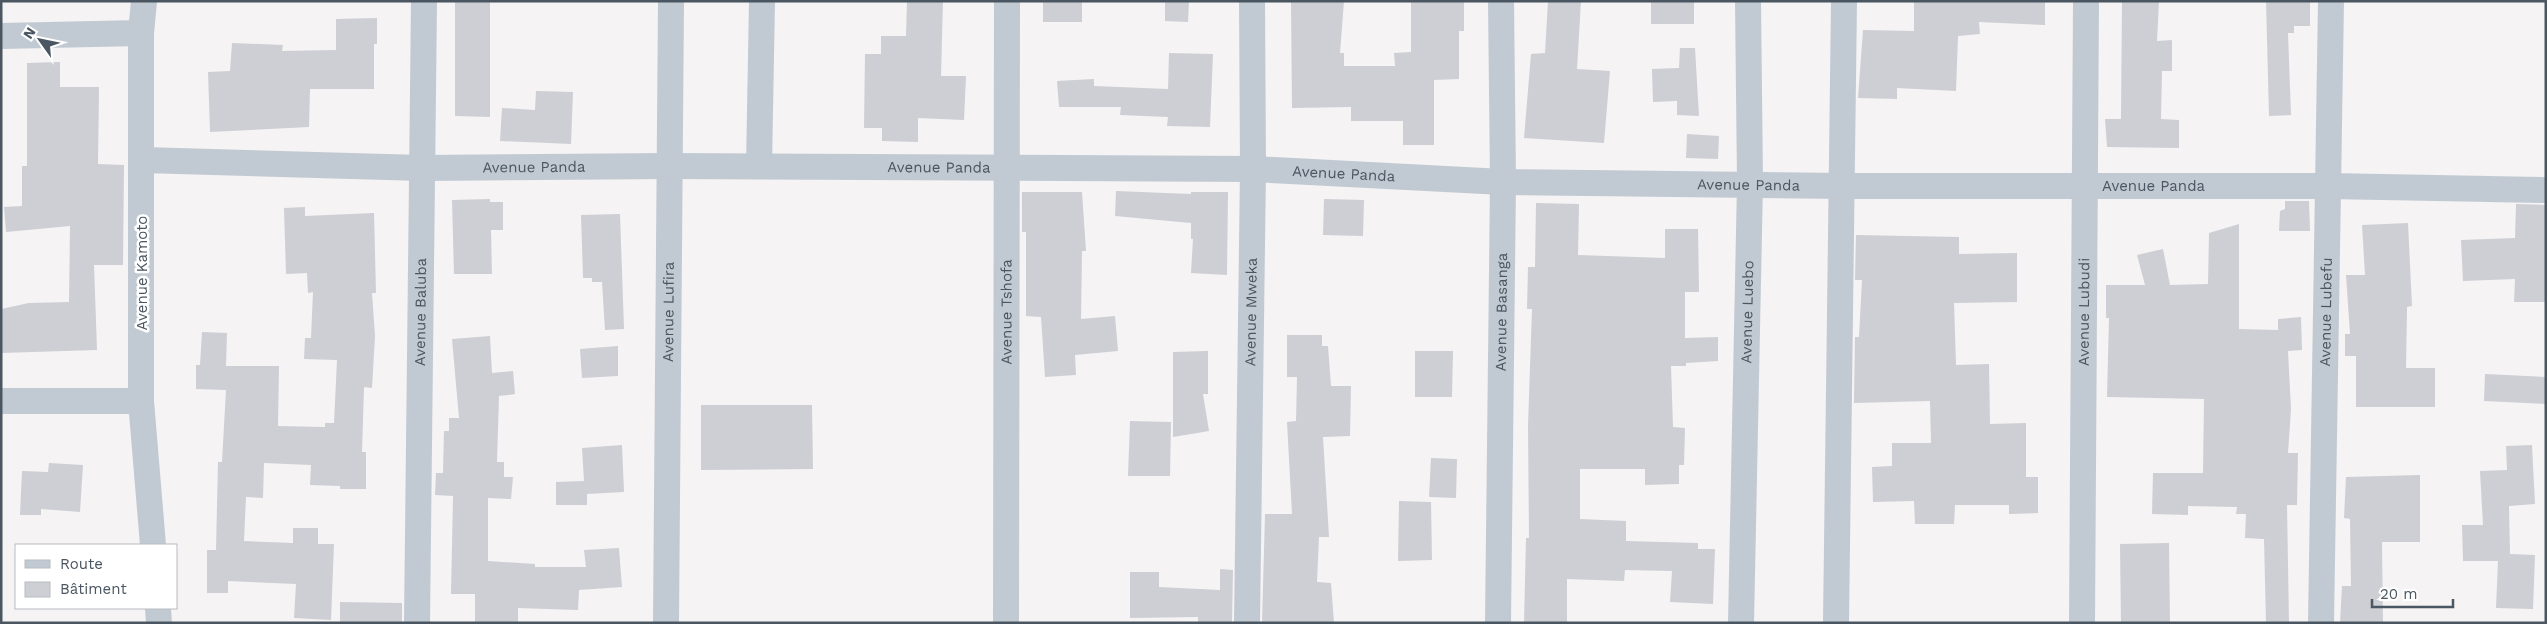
<svg xmlns="http://www.w3.org/2000/svg" width="2547" height="624" viewBox="0 0 2547 624" font-family="'Work Sans',sans-serif">
<style>
.building{fill:#cdcfd5}
.lines{fill:none;stroke-linecap:round;stroke-linejoin:round}
.minor{stroke:#c1cad2;stroke-width:26}
.labels{text-anchor:middle;stroke-width:5;stroke-linejoin:round;paint-order:stroke}
.street-label{font-size:15px;fill:#4a5661;stroke:#fff}
</style>
<rect width="100%" height="100%" fill="#f5f3f3"/>
<path class="building" d="M 455,1 L 490,1 L 490,117 L 455,116 Z
M 907,1 L 943,1 L 941,76 L 966,76 L 964,120 L 918,118 L 918,142 L 882,141 L 882,128 L 864,128 L 865,54 L 881,54 L 881,36 L 906,36 Z
M 1043,1 L 1082,1 L 1082,22 L 1043,22 Z
M 1165,1 L 1189,1 L 1188,22 L 1165,21 Z
M 1291,1 L 1344,1 L 1340,53 L 1344,53 L 1344,66 L 1395,66 L 1394,53 L 1411,52 L 1411,1 L 1464,1 L 1464,31 L 1459,31 L 1459,79 L 1434,80 L 1434,145 L 1403,145 L 1403,121 L 1351,121 L 1351,107 L 1292,108 Z
M 1548,1 L 1581,1 L 1577,69 L 1610,71 L 1604,143 L 1524,138 L 1531,54 L 1545,53 Z
M 1651,1 L 1694,1 L 1694,24 L 1651,24 Z
M 1914,1 L 2045,1 L 2045,25 L 1979,22 L 1980,34 L 1958,36 L 1956,91 L 1897,88 L 1897,99 L 1858,98 L 1863,30 L 1914,31 Z
M 2122,1 L 2159,1 L 2157,41 L 2172,40 L 2172,71 L 2162,71 L 2161,119 L 2179,120 L 2179,148 L 2107,147 L 2105,119 L 2121,119 Z
M 2266,1 L 2310,1 L 2310,26 L 2294,26 L 2294,33 L 2288,33 L 2291,115 L 2269,116 Z
M 377,18 L 377,44 L 374,44 L 374,89 L 310,89 L 309,127 L 210,132 L 208,72 L 230,71 L 232,43 L 283,45 L 282,51 L 336,50 L 336,19 Z
M 1680,48 L 1695,48 L 1699,116 L 1677,115 L 1677,101 L 1653,102 L 1652,69 L 1679,68 Z
M 1169,53 L 1213,54 L 1210,127 L 1167,126 L 1168,117 L 1120,115 L 1121,107 L 1059,107 L 1057,81 L 1094,79 L 1094,86 L 1168,89 Z
M 60,62 L 60,87 L 99,87 L 98,164 L 124,165 L 123,265 L 94,265 L 97,350 L 1,353 L 1,309 L 29,303 L 69,302 L 70,226 L 6,232 L 4,207 L 22,206 L 22,166 L 27,166 L 27,63 Z
M 536,91 L 573,92 L 571,144 L 500,141 L 502,108 L 535,110 Z
M 1687,134 L 1719,136 L 1718,159 L 1686,158 Z
M 1116,191 L 1191,194 L 1191,192 L 1228,192 L 1227,275 L 1191,273 L 1193,239 L 1191,239 L 1191,223 L 1115,216 Z
M 1022,192 L 1082,192 L 1086,251 L 1082,251 L 1081,319 L 1115,316 L 1118,351 L 1075,355 L 1076,375 L 1045,377 L 1041,317 L 1026,316 L 1026,232 L 1022,232 Z
M 490,199 L 490,202 L 503,202 L 503,230 L 491,230 L 492,274 L 454,274 L 452,200 Z
M 1324,199 L 1364,200 L 1363,236 L 1323,235 Z
M 2285,201 L 2309,201 L 2310,231 L 2279,231 L 2280,211 L 2285,209 Z
M 1536,203 L 1579,204 L 1578,255 L 1665,258 L 1665,229 L 1698,229 L 1699,292 L 1685,292 L 1685,338 L 1718,337 L 1718,361 L 1686,363 L 1686,366 L 1671,366 L 1673,427 L 1685,428 L 1684,465 L 1679,465 L 1679,484 L 1645,485 L 1645,469 L 1580,469 L 1580,519 L 1626,521 L 1626,541 L 1698,543 L 1698,549 L 1715,549 L 1713,604 L 1670,602 L 1672,571 L 1625,570 L 1624,581 L 1567,579 L 1567,623 L 1524,623 L 1526,538 L 1529,538 L 1528,426 L 1532,309 L 1527,309 L 1528,267 L 1535,267 Z
M 2516,204 L 2546,205 L 2546,302 L 2514,302 L 2515,279 L 2463,281 L 2461,240 L 2515,238 Z
M 305,207 L 305,216 L 374,213 L 376,293 L 372,293 L 375,336 L 372,388 L 364,387 L 362,452 L 366,452 L 366,489 L 340,489 L 340,486 L 310,485 L 311,465 L 264,463 L 263,498 L 246,497 L 244,541 L 293,543 L 293,528 L 318,528 L 318,544 L 334,544 L 331,620 L 294,618 L 296,584 L 228,581 L 228,593 L 207,593 L 207,550 L 216,550 L 218,462 L 222,462 L 226,390 L 196,389 L 196,365 L 200,365 L 202,332 L 227,333 L 226,366 L 279,366 L 278,426 L 325,427 L 325,423 L 334,423 L 337,360 L 304,359 L 305,338 L 311,338 L 313,292 L 308,293 L 307,273 L 286,274 L 284,208 Z
M 620,214 L 624,329 L 605,330 L 602,282 L 592,282 L 592,278 L 583,278 L 581,215 Z
M 2408,223 L 2412,306 L 2407,307 L 2406,368 L 2435,368 L 2435,407 L 2356,407 L 2356,356 L 2345,356 L 2345,334 L 2350,334 L 2346,275 L 2365,275 L 2362,225 Z
M 2239,224 L 2239,329 L 2278,330 L 2278,319 L 2301,317 L 2302,350 L 2288,351 L 2291,409 L 2288,453 L 2298,453 L 2297,505 L 2287,505 L 2289,623 L 2266,623 L 2264,539 L 2245,538 L 2246,514 L 2236,514 L 2237,507 L 2188,506 L 2188,515 L 2152,514 L 2153,473 L 2203,473 L 2204,399 L 2107,397 L 2109,318 L 2106,318 L 2106,285 L 2145,285 L 2137,255 L 2163,249 L 2170,285 L 2208,284 L 2209,233 Z
M 1856,235 L 1959,237 L 1959,254 L 2017,253 L 2017,302 L 1954,303 L 1956,365 L 1989,364 L 1990,424 L 2026,423 L 2026,477 L 2038,477 L 2038,513 L 2009,514 L 2009,505 L 1955,505 L 1954,524 L 1915,524 L 1914,501 L 1873,502 L 1872,467 L 1892,466 L 1892,443 L 1931,443 L 1930,401 L 1854,403 L 1855,337 L 1859,337 L 1862,280 L 1855,280 Z
M 1287,335 L 1322,335 L 1322,346 L 1328,346 L 1331,386 L 1351,386 L 1350,436 L 1323,437 L 1329,537 L 1319,537 L 1317,582 L 1331,583 L 1334,623 L 1262,623 L 1265,514 L 1292,514 L 1287,422 L 1296,421 L 1297,377 L 1287,377 Z
M 490,336 L 492,373 L 513,371 L 515,394 L 499,396 L 497,462 L 504,462 L 504,477 L 513,477 L 511,499 L 488,498 L 488,561 L 535,564 L 535,567 L 586,567 L 584,550 L 619,548 L 622,587 L 579,590 L 578,610 L 518,608 L 518,623 L 475,623 L 475,594 L 451,594 L 453,496 L 435,495 L 436,473 L 443,473 L 444,431 L 449,431 L 449,418 L 459,418 L 452,339 Z
M 618,346 L 618,376 L 582,378 L 580,349 Z
M 1208,351 L 1208,394 L 1203,394 L 1209,431 L 1173,437 L 1173,352 Z
M 1415,351 L 1453,351 L 1452,397 L 1415,397 Z
M 2485,374 L 2546,377 L 2546,404 L 2484,401 Z
M 701,405 L 812,405 L 813,469 L 701,470 Z
M 1130,421 L 1171,422 L 1170,476 L 1128,476 Z
M 622,445 L 624,492 L 587,494 L 587,505 L 556,505 L 556,482 L 584,481 L 582,448 Z
M 2532,445 L 2535,504 L 2509,506 L 2510,554 L 2535,555 L 2533,609 L 2496,608 L 2498,561 L 2463,561 L 2462,525 L 2483,525 L 2480,471 L 2507,470 L 2506,446 Z
M 1431,458 L 1457,459 L 1456,498 L 1429,497 Z
M 49,463 L 83,465 L 80,512 L 41,509 L 41,515 L 20,515 L 22,471 L 48,472 Z
M 2420,475 L 2420,542 L 2382,542 L 2383,623 L 2340,623 L 2342,586 L 2351,586 L 2350,519 L 2344,518 L 2346,477 Z
M 1399,501 L 1431,502 L 1432,560 L 1398,561 Z
M 2169,543 L 2170,623 L 2121,623 L 2120,544 Z
M 1220,569 L 1233,570 L 1232,623 L 1198,623 L 1198,617 L 1130,618 L 1130,572 L 1159,572 L 1159,587 L 1220,590 Z
M 340,602 L 402,603 L 402,623 L 340,623 Z"/>
<g class="lines">
<g class="minor">
<path d="M 144,1 L 141,33 L 141,401 L 153,545"/>
<path d="M 1,36 L 141,33"/>
<path id="s1" d="M 143,160 L 422,168 L 669,166 L 1253,169 L 1503,182 L 1843,186 L 2328,186 L 2546,190"/>
<path d="M 759,166 L 762,1"/>
<path d="M 1,401 L 141,401"/>
<path d="M 158,608 L 159,623"/>
<path id="s2" d="M 417,623 L 424,1"/>
<path id="s3" d="M 666,623 L 671,1"/>
<path id="s4" d="M 1006,623 L 1007,1"/>
<path id="s5" d="M 1247,623 L 1253,169 L 1252,1"/>
<path id="s6" d="M 1498,623 L 1503,182 L 1501,1"/>
<path id="s7" d="M 1741,623 L 1750,183 L 1748,1"/>
<path d="M 1836,623 L 1844,1"/>
<path id="s8" d="M 2082,623 L 2086,1"/>
<path id="s9" d="M 2321,623 L 2331,1"/>
</g>
</g>
<g class="labels">
<g class="street-label">
<text dy="5" stroke="none"><textPath href="#s1" startOffset="391">Avenue Panda</textPath></text>
<text dy="5" stroke="none"><textPath href="#s1" startOffset="796">Avenue Panda</textPath></text>
<text dy="5" stroke="none"><textPath href="#s1" startOffset="1201">Avenue Panda</textPath></text>
<text dy="5" stroke="none"><textPath href="#s1" startOffset="1606">Avenue Panda</textPath></text>
<text dy="5" stroke="none"><textPath href="#s1" startOffset="2011">Avenue Panda</textPath></text>
<text transform="translate(142 273) rotate(-90)" y="5">Avenue Kamoto</text>
<text dy="5" stroke="none"><textPath href="#s2" startOffset="311">Avenue Baluba</textPath></text>
<text dy="5" stroke="none"><textPath href="#s3" startOffset="311">Avenue Lufira</textPath></text>
<text dy="5" stroke="none"><textPath href="#s4" startOffset="311">Avenue Tshofa</textPath></text>
<text dy="5" stroke="none"><textPath href="#s5" startOffset="311">Avenue Mweka</textPath></text>
<text dy="5" stroke="none"><textPath href="#s6" startOffset="311">Avenue Basanga</textPath></text>
<text dy="5" stroke="none"><textPath href="#s7" startOffset="311">Avenue Luebo</textPath></text>
<text dy="5" stroke="none"><textPath href="#s8" startOffset="311">Avenue Lubudi</textPath></text>
<text dy="5" stroke="none"><textPath href="#s9" startOffset="311">Avenue Lubefu</textPath></text>
</g>
</g>
<rect width="2547" height="624" fill="none" stroke="#4a5661" stroke-width="5"/>
<rect x="15" y="544" width="162" height="65" fill="#ffffff" stroke="#b7bbc0"/>
<rect x="25" y="560" width="25" height="8" fill="#c1cad2" stroke="#b7bbc0"/>
<text x="60" y="569" font-size="15" fill="#4a5661">Route</text>
<rect x="25" y="582" width="25" height="15" fill="#cdcfd5" stroke="#b7bbc0"/>
<text x="60" y="594" font-size="15" fill="#4a5661">Bâtiment</text>
<g transform="translate(40 40) rotate(303)" stroke="#ffffff" stroke-width="4" paint-order="stroke">
<path d="M0-4L9 19L0 12L-9 19Z" fill="#4a5661"/>
<text y="-8" font-size="14" font-weight="bold" text-anchor="middle" fill="#4a5661">N</text>
</g>
<path d="M2372 599v8h81v-8" fill="none" stroke="#4a5661" stroke-width="2.5"/>
<text x="2380" y="599" font-size="15" fill="#4a5661" stroke="#ffffff" stroke-width="4" paint-order="stroke">20 m</text>
</svg>
